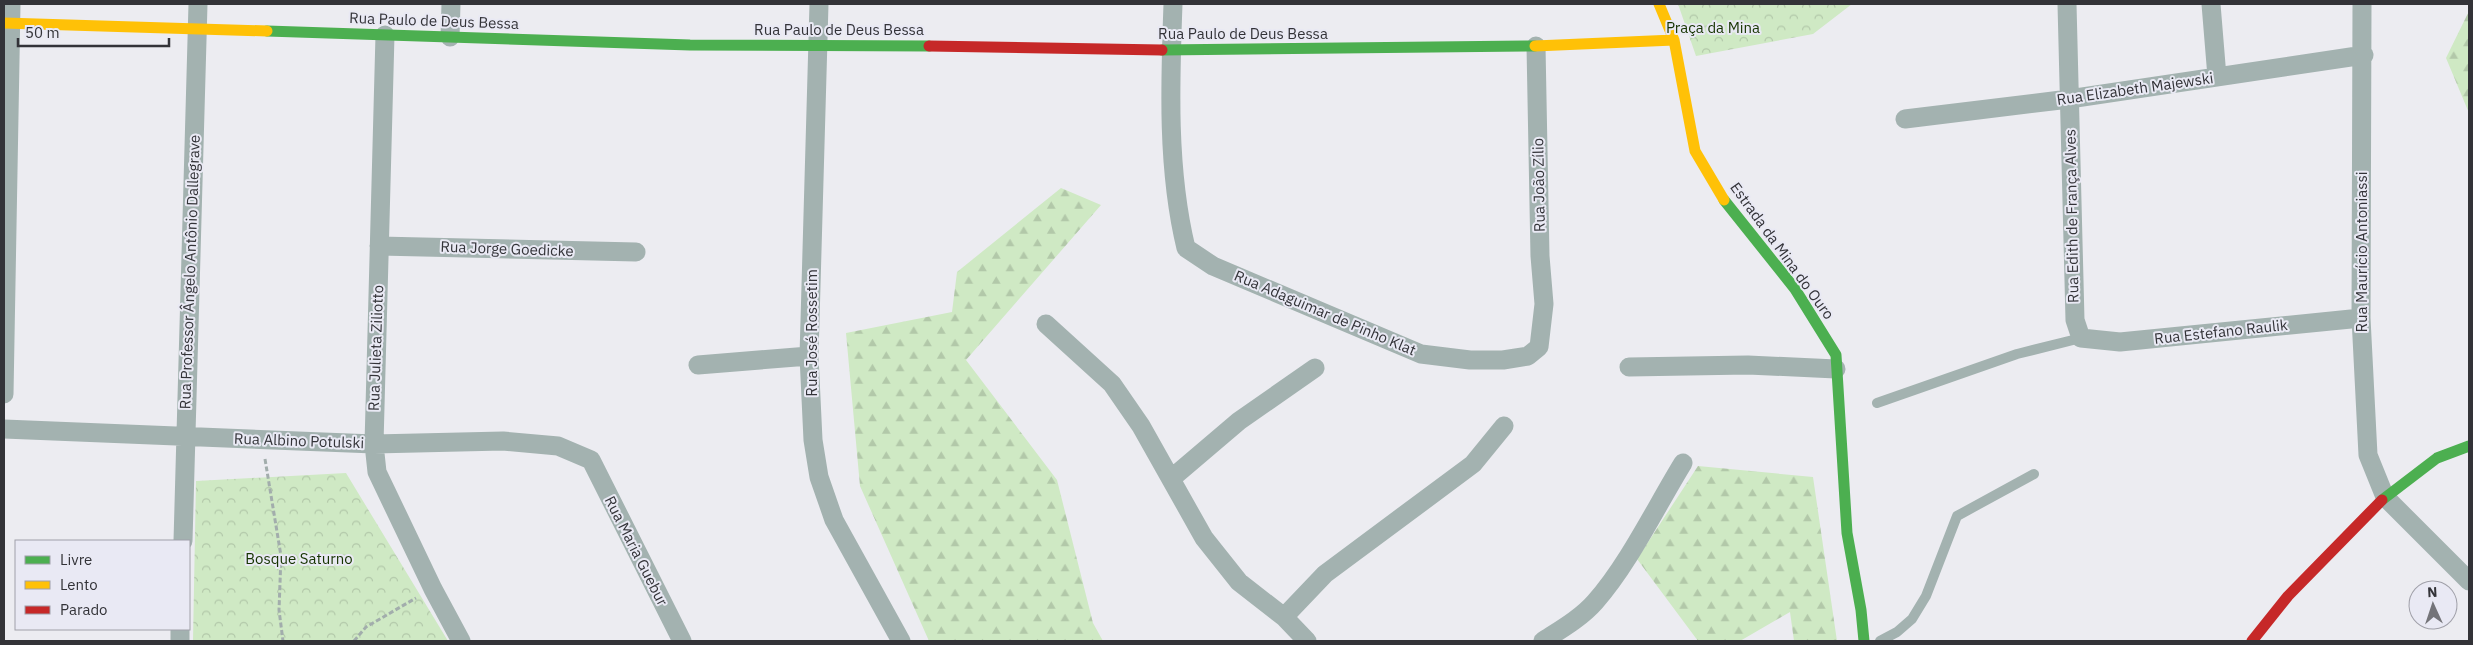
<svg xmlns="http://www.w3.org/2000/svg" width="2473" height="645" viewBox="0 0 2473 645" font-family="'IBM Plex Sans',sans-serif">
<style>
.forest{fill:url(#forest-firs)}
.park{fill:url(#park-crowns)}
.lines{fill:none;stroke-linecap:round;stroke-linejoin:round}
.path{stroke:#a2adac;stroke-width:3;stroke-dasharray:5 2.5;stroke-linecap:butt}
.lane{stroke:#a3b2b0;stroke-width:10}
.street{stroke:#a3b2b0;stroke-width:19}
.fast{stroke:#4caf50;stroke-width:11}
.slow{stroke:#ffc107;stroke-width:11}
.jam{stroke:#c62828;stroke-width:11}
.labels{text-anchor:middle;stroke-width:4;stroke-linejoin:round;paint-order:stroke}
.street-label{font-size:15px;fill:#333338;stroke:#e9e9f4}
.park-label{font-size:15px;fill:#163400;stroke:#e9e9f4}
</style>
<defs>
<pattern id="forest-firs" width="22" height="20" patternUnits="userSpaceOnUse" patternTransform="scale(1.25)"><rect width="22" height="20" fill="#cfe9c4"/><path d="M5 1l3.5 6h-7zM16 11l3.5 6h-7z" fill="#b2c8a9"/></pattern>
<pattern id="park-crowns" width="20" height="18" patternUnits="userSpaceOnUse" patternTransform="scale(1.25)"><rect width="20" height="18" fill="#cfe9c4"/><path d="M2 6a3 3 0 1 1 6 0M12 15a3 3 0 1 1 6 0" fill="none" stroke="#b2c8a9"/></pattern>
</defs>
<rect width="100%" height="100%" fill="#ececf1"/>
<path class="forest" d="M 2469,11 L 2469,113 L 2446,58 Z
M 1061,188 L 1101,205 L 966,360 L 1057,480 L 1093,623 L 1103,641 L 929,641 L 860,486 L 846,333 L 952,312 L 957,272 Z
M 1698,466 L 1813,477 L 1837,641 L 1794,641 L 1790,612 L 1740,641 L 1698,641 L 1637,559 Z"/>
<path class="park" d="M 1678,4 L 1852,4 L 1813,34 L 1696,56 Z
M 346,473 L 448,641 L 193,641 L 196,481 Z"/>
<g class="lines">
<path class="path" d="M 265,459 L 281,556 L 279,610 L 283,641
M 354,641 L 366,627 L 416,598"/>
<path class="lane" d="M 1877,403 L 2017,354 L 2081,338
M 1880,641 L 1897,632 L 1912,619 L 1926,596 L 1957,516 L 2034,474"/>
<path class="street" d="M 819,4 L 809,356 L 813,440 L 819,477 L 834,520 L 901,641
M 1173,4 C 1170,84 1167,170 1186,248 L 1213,266 L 1421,354 L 1470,360 L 1503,360 L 1528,356 L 1539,347 L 1544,304 L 1540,256 L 1536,46
M 2067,4 L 2075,320 L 2081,338 L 2120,342 L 2361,318
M 2211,4 L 2217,77
M 2362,4 L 2361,318 L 2368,455 L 2385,497 L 2469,581
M 385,35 L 374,444 L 377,472 L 433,589 L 461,641
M 450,37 L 451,4
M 1905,119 L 2069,99 L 2364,55
M 379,246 L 636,252
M 1046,324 L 1112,384 L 1141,426 L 1204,538 L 1239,582 L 1284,617 L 1307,641
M 698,365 L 809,356
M 1629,367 L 1748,365 L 1836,369
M 4,394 L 11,4
M 4,429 L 374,444 L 503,441 L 558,446 L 591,460 L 682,641
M 1172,478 L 1239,421 L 1315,368
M 183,541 L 198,4
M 1284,617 L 1325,574 L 1473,464 L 1504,426
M 180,641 L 180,629
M 1543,641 C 1560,630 1581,618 1595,602 C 1628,565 1656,507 1683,463"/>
<path class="fast" d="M 267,31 L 690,45 L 929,46
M 1162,50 L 1535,46
M 1724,200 L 1795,289 L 1836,355 L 1847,533 L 1861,610 L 1864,641
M 2382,500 L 2437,458 L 2469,446"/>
<path class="slow" d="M 1659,4 L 1674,40 L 1695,151 L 1724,200
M 4,23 L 267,31
M 1535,46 L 1674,40"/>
<path class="jam" d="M 929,46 L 1162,50
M 2252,641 L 2288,596 L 2382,500"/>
</g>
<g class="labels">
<g class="street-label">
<text transform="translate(434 21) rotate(2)" y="5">Rua Paulo de Deus Bessa</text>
<text x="839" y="35">Rua Paulo de Deus Bessa</text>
<text x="1243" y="39">Rua Paulo de Deus Bessa</text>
<text transform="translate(2135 89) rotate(-8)" y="5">Rua Elizabeth Majewski</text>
<text transform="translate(1539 185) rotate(-91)" y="5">Rua João Zílio</text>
<text transform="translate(2072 216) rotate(-91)" y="5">Rua Edith de França Alves</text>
<text transform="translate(507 249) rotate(2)" y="5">Rua Jorge Goedicke</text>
<text transform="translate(1782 251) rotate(54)" y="5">Estrada da Mina do Ouro</text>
<text transform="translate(2362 252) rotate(-90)" y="5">Rua Maurício Antoniassi</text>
<text transform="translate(190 272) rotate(-88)" y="5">Rua Professor Ângelo Antônio Dallegrave</text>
<text transform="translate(1325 313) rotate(23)" y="5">Rua Adaguimar de Pinho Klat</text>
<text transform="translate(2221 332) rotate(-6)" y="5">Rua Estefano Raulik</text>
<text transform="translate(812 333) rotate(-90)" y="5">Rua José Rossetim</text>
<text transform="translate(376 348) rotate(-88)" y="5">Rua Julieta Ziliotto</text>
<text transform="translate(299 441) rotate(2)" y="5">Rua Albino Potulski</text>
<text transform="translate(636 551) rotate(63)" y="5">Rua Maria Guebur</text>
</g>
<g class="park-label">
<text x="1713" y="33">Praça da Mina</text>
<text x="299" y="564">Bosque Saturno</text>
</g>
</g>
<rect width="2473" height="645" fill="none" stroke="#333338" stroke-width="10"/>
<rect x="15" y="540" width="175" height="90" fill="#e9e9f4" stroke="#a0a0a9"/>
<rect x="25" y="556" width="25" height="8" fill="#4caf50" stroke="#a0a0a9"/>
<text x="60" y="565" font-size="15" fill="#333338">Livre</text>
<rect x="25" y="581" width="25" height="8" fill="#ffc107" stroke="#a0a0a9"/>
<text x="60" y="590" font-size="15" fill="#333338">Lento</text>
<rect x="25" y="606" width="25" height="8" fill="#c62828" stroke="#a0a0a9"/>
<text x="60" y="615" font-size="15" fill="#333338">Parado</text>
<g transform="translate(2433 605) rotate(357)"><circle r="24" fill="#e9e9f4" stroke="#a0a0a9"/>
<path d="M0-4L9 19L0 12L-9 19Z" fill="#747479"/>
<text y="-8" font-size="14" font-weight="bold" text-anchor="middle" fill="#333338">N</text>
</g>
<path d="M18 38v8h151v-8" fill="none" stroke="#333338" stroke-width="2.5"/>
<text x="25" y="38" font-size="15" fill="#333338" stroke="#e9e9f4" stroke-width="4" paint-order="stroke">50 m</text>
</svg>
